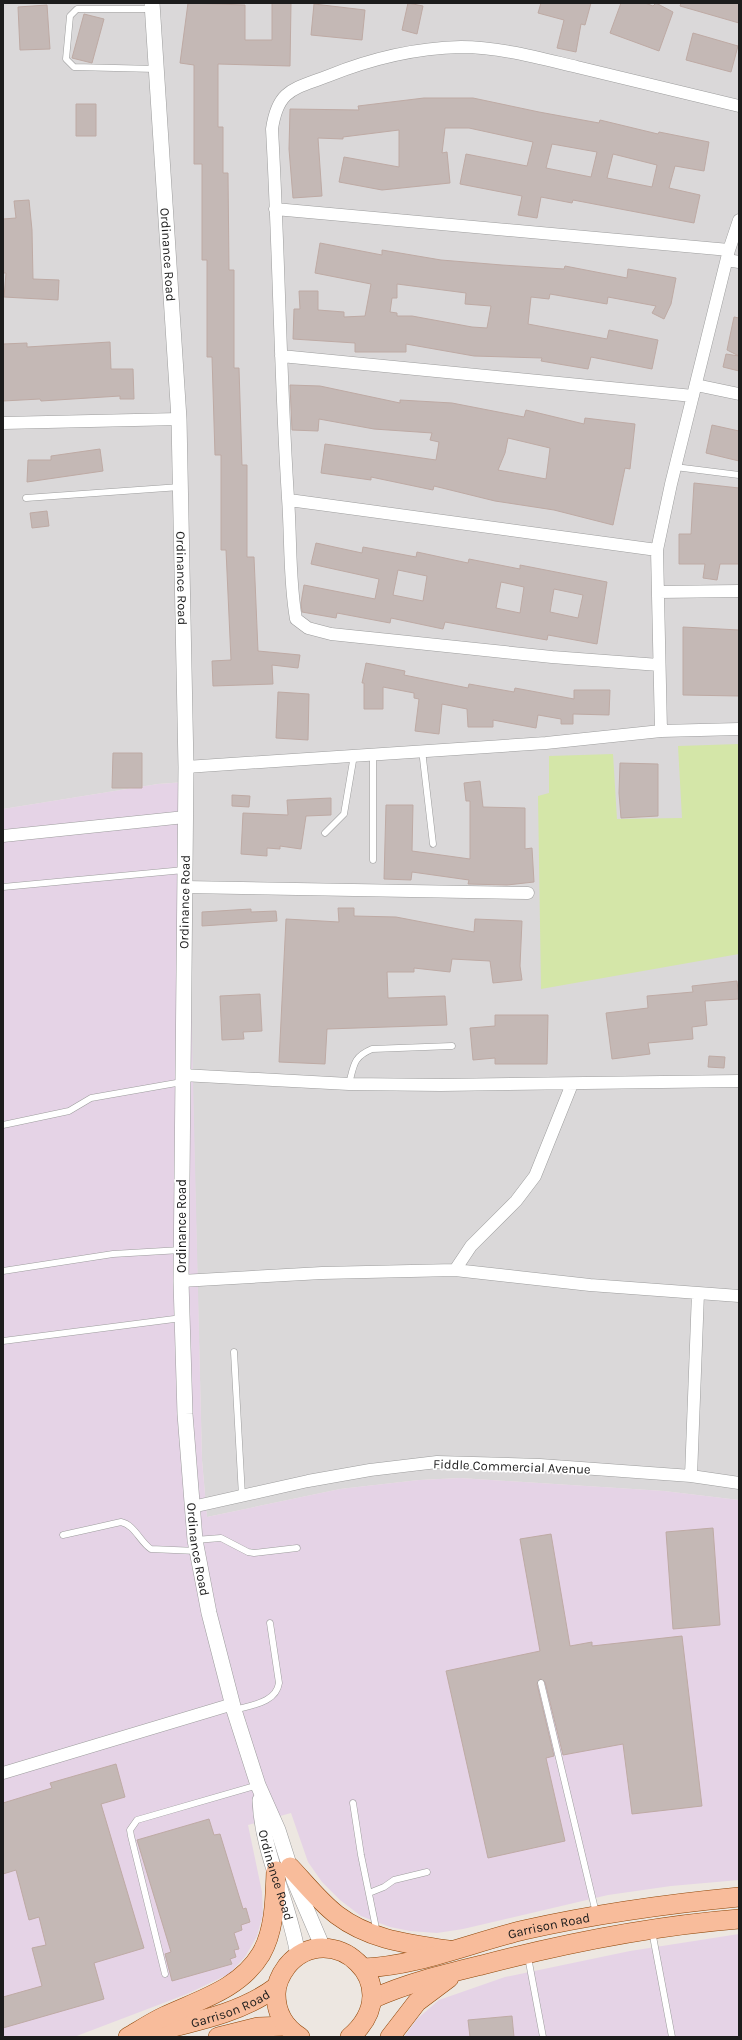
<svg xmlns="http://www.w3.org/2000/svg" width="742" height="2040" viewBox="0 0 742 2040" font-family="Karla,sans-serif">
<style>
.residential{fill:#dad8d9}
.industrial{fill:#e5d3e6}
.grass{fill:#d4e6a8}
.building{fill:#c4b8b5;stroke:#beaaa4;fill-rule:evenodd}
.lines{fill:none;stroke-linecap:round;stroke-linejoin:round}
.service-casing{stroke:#9d9d9d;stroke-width:7}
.minor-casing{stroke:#9d9d9d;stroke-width:13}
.tertiary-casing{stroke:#9d9d9d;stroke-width:16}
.primary-casing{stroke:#8e4405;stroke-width:20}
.service{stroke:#fff;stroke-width:6}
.minor{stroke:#fff;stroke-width:12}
.tertiary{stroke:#fff;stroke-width:15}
.primary{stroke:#f8bc9b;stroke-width:19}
.labels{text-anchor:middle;stroke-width:3.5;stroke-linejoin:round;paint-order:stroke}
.street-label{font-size:13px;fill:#1c1c1c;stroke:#fff}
</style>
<rect width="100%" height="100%" fill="#ede7e1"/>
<path class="residential" d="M 3,3 L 739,3 L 739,1500 L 664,1491 L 460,1478 L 419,1480 L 340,1489 L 207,1517 L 202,1460 L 185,782 L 158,784 L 3,809 Z"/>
<path class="industrial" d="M 186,782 L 202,1460 L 207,1517 L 340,1489 L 419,1480 L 460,1478 L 664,1491 L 739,1500 L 739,1880 L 671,1886 L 608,1895 L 463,1929 L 437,1933 L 410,1931 L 390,1927 L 361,1916 L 340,1900 L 322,1882 L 308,1862 L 291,1813 L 248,1825 L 262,1892 L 263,1914 L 257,1936 L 245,1957 L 229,1974 L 187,1994 L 74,2037 L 3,2037 L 3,809 L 158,784 Z
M 739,1934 L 739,2037 L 404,2037 L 417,2019 L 439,2000 L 505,1977 L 630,1951 Z"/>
<path class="grass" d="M 739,744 L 739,954 L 541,989 L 538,796 L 549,793 L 549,756 L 613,754 L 617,819 L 682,818 L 678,746 Z"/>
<path class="building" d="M 188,3 L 245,5 L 245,40 L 272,40 L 272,3 L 291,3 L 290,66 L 218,64 L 218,127 L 223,127 L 223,173 L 228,173 L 229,270 L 234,270 L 234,368 L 239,368 L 242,465 L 247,465 L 247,557 L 254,557 L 258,651 L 300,655 L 298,668 L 272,665 L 273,684 L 213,686 L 212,661 L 231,660 L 226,550 L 221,550 L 221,455 L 215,455 L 212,357 L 207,357 L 207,260 L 202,260 L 202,164 L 194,164 L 194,65 L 180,63 Z
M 408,3 L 423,6 L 417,34 L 402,30 Z
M 541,3 L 591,3 L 585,25 L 581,24 L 576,52 L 557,48 L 564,20 L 538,13 Z
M 621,3 L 645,3 L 653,6 L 656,3 L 673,12 L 659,51 L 610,33 Z
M 681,3 L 739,3 L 739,23 L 680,6 Z
M 314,4 L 365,10 L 362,40 L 311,35 Z
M 47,5 L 50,49 L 20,50 L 18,7 Z
M 84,14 L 104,19 L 92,63 L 72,58 Z
M 693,33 L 738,46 L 731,72 L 686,60 Z
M 424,98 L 473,98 L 539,112 L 599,123 L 600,120 L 658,134 L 659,132 L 709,142 L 704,171 L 675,166 L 669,188 L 700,195 L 694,223 L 573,200 L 572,203 L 541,197 L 537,218 L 518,215 L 522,196 L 460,184 L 466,154 L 527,166 L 533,142 L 469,128 L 445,128 L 442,153 L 447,152 L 450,183 L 382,190 L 339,182 L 344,157 L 399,167 L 399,130 L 343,137 L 343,139 L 318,138 L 322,196 L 293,198 L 289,149 L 290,109 L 359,110 L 358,106 ZM 552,144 L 597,152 L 591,177 L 546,168 ZM 613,154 L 657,165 L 652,187 L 607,178 Z
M 76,104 L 96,104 L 96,136 L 76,136 Z
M 29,200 L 32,230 L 33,279 L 59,280 L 58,300 L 4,297 L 6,273 L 3,273 L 3,219 L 16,218 L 14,201 Z
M 320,243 L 382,255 L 382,250 L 441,260 L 502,265 L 564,269 L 565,266 L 627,278 L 628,269 L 676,278 L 671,304 L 664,319 L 652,313 L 656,306 L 608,297 L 607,304 L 550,294 L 549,299 L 531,297 L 528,324 L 607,339 L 609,330 L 658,340 L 652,369 L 591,357 L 588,369 L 541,361 L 542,358 L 474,356 L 406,344 L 406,352 L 355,352 L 355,343 L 293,339 L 294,309 L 300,309 L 299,291 L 318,291 L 318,310 L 344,312 L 344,317 L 365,316 L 371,284 L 315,273 ZM 397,284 L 466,293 L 465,304 L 491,306 L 487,328 L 472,327 L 412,316 L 397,316 L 397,313 L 390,312 L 392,298 L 397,298 Z
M 734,317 L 739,318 L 739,356 L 727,350 Z
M 110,342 L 111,369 L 133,369 L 134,399 L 120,399 L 120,396 L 41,401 L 40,399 L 3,401 L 3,344 L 27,343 L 27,347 Z
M 726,354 L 739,356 L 739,371 L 723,367 Z
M 290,385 L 320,386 L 400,403 L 400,400 L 452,403 L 524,417 L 526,410 L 584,424 L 585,418 L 635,424 L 630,469 L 625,468 L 613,525 L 554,510 L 495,501 L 434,486 L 433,490 L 371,477 L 371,480 L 321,473 L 325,444 L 436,460 L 439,442 L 430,440 L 432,433 L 374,429 L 319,419 L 318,431 L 292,430 ZM 508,438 L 550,448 L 546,479 L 498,470 L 505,453 Z
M 712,425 L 739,431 L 739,461 L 706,453 Z
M 100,449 L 103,471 L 27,482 L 28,460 L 51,460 L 51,456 Z
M 694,483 L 739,488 L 739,564 L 720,564 L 717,580 L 703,578 L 705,564 L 679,564 L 679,534 L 691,534 Z
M 47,511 L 49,526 L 32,528 L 30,513 Z
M 316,543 L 362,553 L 363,547 L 416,557 L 417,552 L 468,563 L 469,559 L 520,569 L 520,565 L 607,582 L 597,644 L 548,635 L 547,640 L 445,622 L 443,629 L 391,618 L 390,623 L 337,613 L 336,618 L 302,612 L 301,603 L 304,585 L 375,599 L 379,579 L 311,564 ZM 398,570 L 427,576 L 423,601 L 393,595 ZM 501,582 L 524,587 L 520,613 L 496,608 ZM 554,589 L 583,595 L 578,618 L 550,612 Z
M 683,627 L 739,630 L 739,696 L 683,695 Z
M 366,663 L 405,671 L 404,675 L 468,688 L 469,684 L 514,692 L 515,688 L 574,699 L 574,690 L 610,690 L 609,715 L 573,714 L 573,724 L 561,724 L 561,719 L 538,715 L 536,728 L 493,720 L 493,727 L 468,727 L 467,709 L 442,704 L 439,734 L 415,731 L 419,699 L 414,698 L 414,693 L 383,687 L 383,709 L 364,709 L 364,683 L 362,683 Z
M 278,692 L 309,694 L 308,740 L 276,738 Z
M 113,753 L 142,753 L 142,788 L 112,788 Z
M 620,763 L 658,764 L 658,816 L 621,818 L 619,793 Z
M 480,781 L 483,807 L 525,808 L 525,849 L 532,848 L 534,882 L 507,885 L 468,884 L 469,880 L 412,872 L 411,880 L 384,879 L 386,805 L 413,805 L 412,851 L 470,859 L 470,801 L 466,801 L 464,783 Z
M 232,795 L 250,796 L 249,807 L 232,806 Z
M 331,798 L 331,815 L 306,816 L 301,849 L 280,846 L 280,849 L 267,848 L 267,856 L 241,854 L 243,813 L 288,815 L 287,800 Z
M 338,908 L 354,908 L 354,916 L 396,917 L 474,932 L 475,919 L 522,921 L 520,966 L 522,980 L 493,983 L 490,961 L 452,959 L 450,972 L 414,968 L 414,972 L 387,972 L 388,998 L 445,996 L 447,1025 L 327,1029 L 325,1064 L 279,1062 L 286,919 L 339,922 Z
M 251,909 L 251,912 L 276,911 L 277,921 L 202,926 L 202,912 Z
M 737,981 L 739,999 L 705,1001 L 707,1025 L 692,1027 L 693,1039 L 648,1043 L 650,1054 L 612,1059 L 606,1013 L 648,1008 L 647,996 L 693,992 L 692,986 Z
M 260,994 L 262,1031 L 243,1032 L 244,1039 L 222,1040 L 220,996 Z
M 495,1015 L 548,1015 L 547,1064 L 495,1064 L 495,1058 L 473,1060 L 470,1028 L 495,1026 Z
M 709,1056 L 725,1057 L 724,1068 L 708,1067 Z
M 713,1528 L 720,1625 L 673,1629 L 666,1532 Z
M 551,1534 L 570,1646 L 592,1642 L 592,1646 L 682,1636 L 702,1806 L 632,1814 L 623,1744 L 563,1755 L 545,1682 L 540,1679 L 537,1684 L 554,1756 L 546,1758 L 565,1841 L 488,1858 L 446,1671 L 540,1651 L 520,1539 Z
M 116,1764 L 125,1797 L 101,1804 L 144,1948 L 94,1963 L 104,1999 L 3,2028 L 3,1997 L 42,1986 L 32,1948 L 46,1945 L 39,1917 L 29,1920 L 16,1870 L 3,1874 L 3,1803 L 52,1788 L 50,1783 Z
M 209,1819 L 214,1835 L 220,1834 L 243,1909 L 246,1908 L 250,1922 L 241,1925 L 242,1930 L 234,1933 L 239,1949 L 234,1950 L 236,1957 L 230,1959 L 232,1964 L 172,1981 L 165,1954 L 171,1952 L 137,1840 Z
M 512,2016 L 514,2037 L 470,2037 L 468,2020 Z"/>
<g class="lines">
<g class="service-casing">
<path id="service" d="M 152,9 L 77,9 L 70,16 L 66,59 L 74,67 L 156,69
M 675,467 L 739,475
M 26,498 L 180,487
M 422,750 L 433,844
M 373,753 L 373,860
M 325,833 L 344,814 L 354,755
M 3,887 L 184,870
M 349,1084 C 354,1065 353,1057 372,1049 L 452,1046
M 3,1125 L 69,1111 L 91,1098 L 182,1082
M 3,1271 L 113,1254 L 181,1250
M 3,1341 L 182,1318
M 234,1352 L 242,1496
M 63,1535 L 121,1522 C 135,1525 140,1542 151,1549 L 197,1551
M 195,1540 L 221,1538 L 248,1552 L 254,1553 L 297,1548
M 541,1683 L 596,1913
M 235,1710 C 251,1705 276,1703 279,1683 L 270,1623
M 353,1803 L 361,1855 L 377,1933
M 369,1893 L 384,1887 L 394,1880 L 427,1872
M 652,1931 L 672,2037
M 528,1957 L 543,2037
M 165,1974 L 131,1836 L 130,1830 L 137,1820 L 258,1785"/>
</g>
<g class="minor-casing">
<path id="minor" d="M 275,209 L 729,250
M 727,260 L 739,262
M 281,356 L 693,396
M 696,385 L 739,394
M 3,423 L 179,419
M 289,500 L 657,550
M 658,592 L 739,591
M 659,665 L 552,657 L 331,634 L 308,628 L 296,619 C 289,580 291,539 288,498 C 280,375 279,252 272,129 C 278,88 295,89 328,76 C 370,59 416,48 461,47 C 500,47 539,58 577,67 C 631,80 685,93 739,106
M 661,731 L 657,550 L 671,484 L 729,250 L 739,220
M 186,767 L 546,743 L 661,731 L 739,729
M 3,836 L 185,817
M 184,887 L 528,893
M 182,1075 L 349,1084 L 441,1085 L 739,1081
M 455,1270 L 471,1246 L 516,1201 L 535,1176 L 572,1084
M 181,1281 L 322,1273 L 455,1270 L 590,1285 L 739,1296
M 691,1476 L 698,1293
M 192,1507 L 308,1481 L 370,1470 L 437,1462 L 540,1465 L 691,1476 L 739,1483
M 3,1773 L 233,1704"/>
</g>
<g class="tertiary-casing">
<g id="tertiary">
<path id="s1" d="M 152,3 L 179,419 L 186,767 L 181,1281 L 185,1414 L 195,1540 L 209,1613 L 234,1710 L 258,1785 L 278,1830 L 294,1880 L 323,1948"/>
<path id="s2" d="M 260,1800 C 262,1854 290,1903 298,1956"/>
</g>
</g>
<g class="primary-casing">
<g id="primary">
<path d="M 290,1867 C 305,1883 320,1902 337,1915 C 370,1940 409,1944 448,1950"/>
<path id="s3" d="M 363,1968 C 418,1966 470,1943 524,1930 C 595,1914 666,1904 739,1897"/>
<path d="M 372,1999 C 407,1983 445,1974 482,1965 C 566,1943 652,1926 739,1919"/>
<path id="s4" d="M 149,2033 C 193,2022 240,2014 276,1987"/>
<path d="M 128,2037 C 140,2030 152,2022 165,2016 C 199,2000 240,1989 261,1954 C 275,1930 275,1898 276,1871"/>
<path d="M 218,2037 L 258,2027 L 287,2026"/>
<path d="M 300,2037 C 284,2027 276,2012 276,1994 C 276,1983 281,1974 287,1966 C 330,1915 411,1984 350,2037"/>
<path d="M 390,2037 L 417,2002 L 449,1978"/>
</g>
</g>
<use href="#service" class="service"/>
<use href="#minor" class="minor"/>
<use href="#tertiary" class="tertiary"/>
<use href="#primary" class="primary"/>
</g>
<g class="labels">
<g class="street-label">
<text dy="5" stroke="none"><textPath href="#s1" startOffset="252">Ordinance Road</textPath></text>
<text dy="5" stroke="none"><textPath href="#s1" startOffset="576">Ordinance Road</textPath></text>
<text transform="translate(184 902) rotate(-89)" y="5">Ordinance Road</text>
<text transform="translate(181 1226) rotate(-90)" y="5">Ordinance Road</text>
<text transform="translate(512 1466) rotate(2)" y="5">Fiddle Commercial Avenue</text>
<text dy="5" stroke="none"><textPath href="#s1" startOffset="1548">Ordinance Road</textPath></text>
<text dy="5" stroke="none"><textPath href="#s2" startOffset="77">Ordinance Road</textPath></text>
<text dy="5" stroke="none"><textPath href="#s3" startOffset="191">Garrison Road</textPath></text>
<text dy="5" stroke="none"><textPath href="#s4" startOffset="85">Garrison Road</textPath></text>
</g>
</g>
<rect width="742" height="2040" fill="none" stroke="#1c1c1c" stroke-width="8"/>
</svg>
